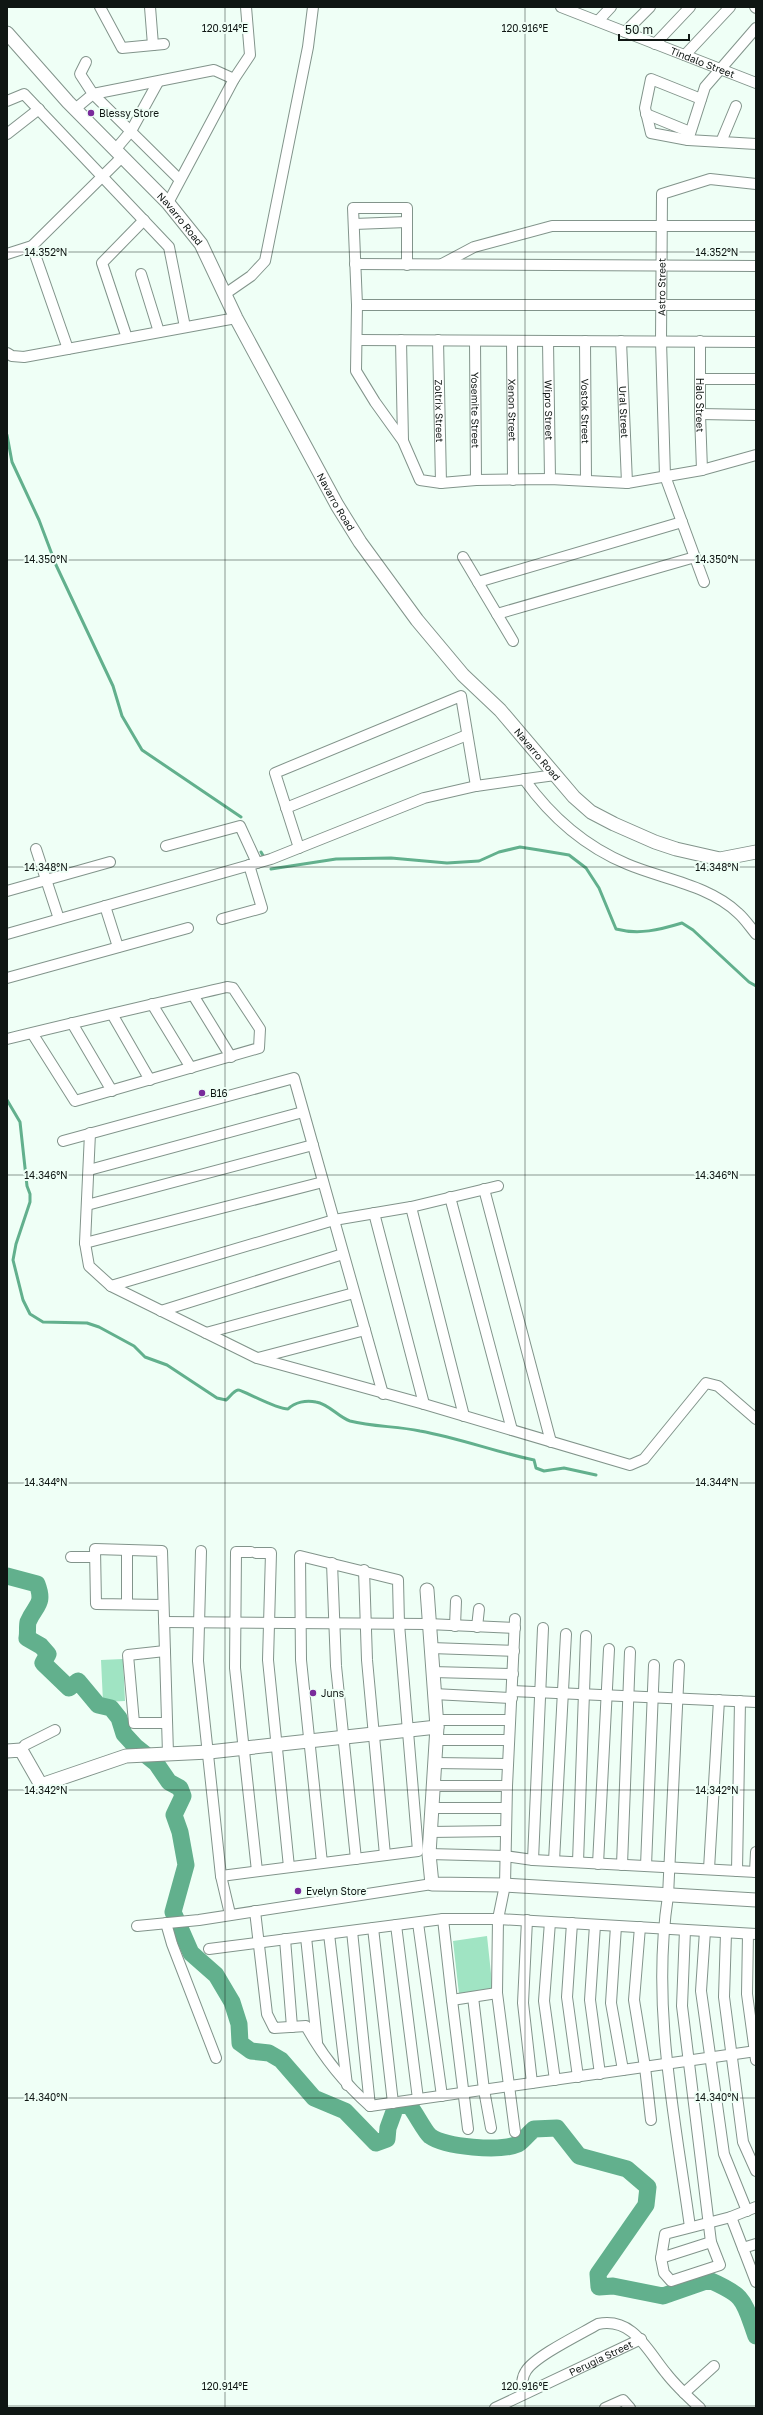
<svg xmlns="http://www.w3.org/2000/svg" width="763" height="2415" viewBox="0 0 763 2415" font-family="'Golos Text',sans-serif">
<style>
.green{fill:#a0e4c3}
.lines{fill:none;stroke-linecap:round;stroke-linejoin:round}
.stream{stroke:#62b08d;stroke-width:3}
.river{stroke:#62b08d;stroke-width:17}
.minor-casing{stroke:#82948b;stroke-width:12}
.tertiary-casing{stroke:#82948b;stroke-width:15}
.minor{stroke:#fff;stroke-width:10}
.tertiary{stroke:#fff;stroke-width:13}
.ticks{fill:none;stroke:#0f1613;stroke-width:1;stroke-opacity:0.45}
.poi-dot{fill:#792a9b;stroke:#effff6;stroke-width:1.5}
.labels{text-anchor:middle;stroke-width:4;stroke-linejoin:round;paint-order:stroke}
.street-label{font-size:10px;fill:#0f1613;stroke:#effff6}
.poi-label{font-size:10px;fill:#0f1613;stroke:#effff6;text-anchor:start}
.ticks-label{font-size:10px;text-anchor:middle;fill:#0f1613;stroke:#effff6;stroke-width:4;stroke-linejoin:round;paint-order:stroke}
</style>
<rect width="100%" height="100%" fill="#effff6"/>
<path class="green" d="M 123,1659 L 125,1701 L 103,1702 L 101,1660 Z
M 487,1936 L 493,1992 L 459,1994 L 453,1941 Z"/>
<g class="lines">
<path class="stream" d="M 7,435 L 12,462 L 39,520 L 56,565 L 113,686 L 122,716 L 142,750 L 241,817
M 261,852 L 265,859
M 271,869 L 336,859 L 391,858 L 447,863 L 479,861 L 499,852 L 520,847 L 539,850 L 569,855 L 586,868 L 599,888 L 616,929 C 639,935 659,930 682,923 L 693,930 L 749,982 L 756,986
M 7,1100 L 20,1122 L 27,1186 L 30,1194 L 30,1202 L 16,1244 L 13,1260 L 23,1300 L 30,1314 L 43,1322 L 87,1323 L 99,1327 L 134,1346 L 145,1357 L 167,1365 L 217,1398 L 226,1400 C 230,1397 233,1391 238,1390 C 241,1389 275,1409 288,1409 C 295,1402 306,1400 316,1402 C 329,1404 338,1417 350,1421 C 373,1427 397,1426 420,1431 C 459,1438 496,1452 534,1460 L 536,1468 L 544,1471 L 564,1468 L 596,1475"/>
<path class="river" d="M 7,1576 L 37,1584 C 45,1605 35,1605 28,1622 C 27,1626 28,1633 27,1638 L 41,1646 L 48,1654 L 43,1663 L 69,1688 L 78,1681 L 98,1705 L 111,1708 L 119,1718 L 124,1734 L 136,1747 L 156,1763 L 169,1782 L 180,1788 L 183,1796 L 174,1815 L 180,1832 L 186,1865 L 173,1912 L 191,1953 L 216,1975 L 232,2002 L 239,2024 L 240,2043 L 251,2051 L 269,2053 L 281,2060 L 314,2098 L 345,2111 L 376,2143 L 387,2139 L 388,2128 L 396,2106 L 409,2105 C 415,2112 425,2132 430,2136 C 445,2147 500,2152 518,2144 C 523,2141 529,2133 534,2129 L 557,2128 L 579,2156 L 627,2169 L 648,2187 L 646,2205 L 598,2274 L 599,2287 L 613,2286 L 663,2296 L 709,2280 C 746,2296 743,2300 756,2336"/>
<g class="minor-casing">
<g id="minor">
<path d="M 100,7 L 122,48 L 164,44"/>
<path d="M 150,7 L 153,45"/>
<path id="s1" d="M 561,7 L 756,83"/>
<path d="M 755,7 L 756,8"/>
<path d="M 598,21 L 611,7"/>
<path d="M 625,32 L 650,7"/>
<path d="M 655,44 L 690,7"/>
<path d="M 685,55 L 730,7"/>
<path d="M 93,94 L 214,70 L 234,79"/>
<path d="M 93,94 L 179,179"/>
<path d="M 701,99 L 651,79 L 645,108 L 651,133 L 688,140 L 756,144"/>
<path d="M 7,101 L 24,94 L 169,247 L 185,327"/>
<path d="M 75,109 L 93,94 L 80,74 L 86,62"/>
<path d="M 646,114 L 690,132"/>
<path d="M 7,134 L 39,109"/>
<path d="M 688,140 L 705,87 L 756,28"/>
<path d="M 721,142 L 736,106"/>
<path d="M 115,150 L 131,131 L 158,82"/>
<path d="M 168,203 L 234,79 L 250,55 L 246,7"/>
<path d="M 354,224 L 407,222"/>
<path d="M 32,246 L 68,349"/>
<path d="M 7,254 L 32,246 L 122,157"/>
<path d="M 355,264 L 756,266"/>
<path d="M 442,264 L 474,247 L 552,226 L 756,226"/>
<path d="M 407,265 L 407,208 L 353,208 L 357,305 L 356,371 L 375,402 L 403,441 L 420,480 L 441,483 L 476,480 L 550,479 L 627,483 L 702,470 L 756,455"/>
<path d="M 141,274 L 159,332"/>
<path d="M 225,294 L 251,276 L 265,261 L 308,47 L 313,7"/>
<path d="M 357,305 L 756,305"/>
<path d="M 127,338 L 102,263 L 144,220"/>
<path d="M 357,340 L 756,342"/>
<path d="M 401,340 L 403,441"/>
<path id="s2" d="M 438,340 L 441,483"/>
<path id="s3" d="M 475,341 L 476,480"/>
<path id="s4" d="M 512,341 L 513,480"/>
<path id="s5" d="M 548,341 L 550,479"/>
<path id="s6" d="M 585,341 L 586,480"/>
<path id="s7" d="M 621,341 L 627,483"/>
<path id="s8" d="M 700,341 L 700,414 L 702,470"/>
<path d="M 7,353 L 12,356 L 24,357 L 236,318"/>
<path d="M 700,379 L 756,379"/>
<path d="M 700,414 L 756,415"/>
<path d="M 463,557 L 513,641"/>
<path d="M 478,582 L 682,522"/>
<path id="s9" d="M 704,582 L 665,476 L 661,341 L 662,194 L 710,179 L 756,184"/>
<path d="M 497,614 L 695,557"/>
<path d="M 524,779 C 551,817 584,846 627,864 C 662,879 709,885 738,913 C 745,919 750,927 756,934"/>
<path d="M 286,808 L 467,735"/>
<path d="M 166,846 L 240,826 L 257,863"/>
<path d="M 299,848 L 275,773 L 461,696 L 476,786"/>
<path d="M 36,849 L 59,919"/>
<path d="M 7,891 L 110,862"/>
<path d="M 105,906 L 118,947"/>
<path d="M 222,919 L 262,908 L 249,865"/>
<path d="M 7,934 L 271,859 L 424,798 L 476,786 L 555,775"/>
<path d="M 7,978 L 188,928"/>
<path d="M 193,995 L 231,1057"/>
<path d="M 152,1004 L 191,1068"/>
<path d="M 112,1014 L 150,1080"/>
<path d="M 72,1023 L 112,1091"/>
<path d="M 7,1039 C 80,1021 154,1004 227,987 L 233,988 L 260,1029 L 259,1048 L 75,1101 L 32,1033"/>
<path d="M 90,1133 L 85,1243 L 89,1266 L 111,1286 L 257,1358 L 424,1404 L 630,1465 L 644,1459 L 706,1383 L 718,1386 L 756,1419"/>
<path d="M 63,1141 L 294,1078 L 383,1394"/>
<path d="M 89,1170 L 303,1112"/>
<path d="M 484,1189 L 551,1442"/>
<path d="M 450,1197 L 512,1430"/>
<path d="M 87,1205 L 313,1145"/>
<path d="M 411,1207 L 464,1416"/>
<path d="M 374,1213 L 424,1404"/>
<path d="M 85,1243 L 323,1182"/>
<path d="M 111,1286 L 334,1220 L 411,1207 L 498,1186"/>
<path d="M 161,1311 L 343,1254"/>
<path d="M 206,1333 L 354,1293"/>
<path d="M 258,1358 L 365,1330"/>
<path d="M 127,1550 L 127,1604"/>
<path d="M 201,1551 L 198,1661 L 221,1876 L 230,1914"/>
<path d="M 251,1552 L 236,1552 L 235,1668 L 257,1871"/>
<path d="M 256,1553 L 271,1553 L 268,1660 L 289,1867"/>
<path d="M 71,1557 L 95,1557"/>
<path d="M 332,1563 L 336,1666 L 356,1859"/>
<path d="M 364,1570 L 367,1660 L 385,1855"/>
<path d="M 163,1605 L 96,1604 L 95,1549 L 162,1551 L 168,1754"/>
<path d="M 164,1622 L 428,1624 L 515,1628"/>
<path d="M 455,1626 L 456,1601"/>
<path d="M 477,1627 L 479,1609"/>
<path d="M 431,1648 L 514,1651"/>
<path d="M 165,1651 L 128,1655 L 134,1723 L 167,1723"/>
<path d="M 679,1665 L 668,1896 C 651,2006 675,2118 690,2227"/>
<path d="M 432,1672 L 513,1674"/>
<path d="M 512,1691 L 756,1702"/>
<path d="M 434,1694 L 512,1698"/>
<path d="M 436,1720 L 510,1720"/>
<path d="M 436,1740 L 509,1740"/>
<path d="M 21,1750 L 25,1745 L 55,1730"/>
<path d="M 435,1763 L 508,1764"/>
<path d="M 433,1786 L 507,1786"/>
<path d="M 432,1808 L 506,1808"/>
<path d="M 430,1832 L 505,1831"/>
<path d="M 429,1854 L 505,1856 L 533,1860 L 756,1872"/>
<path d="M 533,1860 L 543,1628"/>
<path d="M 554,1861 L 566,1634"/>
<path d="M 578,1862 L 586,1636"/>
<path d="M 598,1864 L 609,1649"/>
<path d="M 622,1865 L 630,1652"/>
<path d="M 646,1866 L 654,1665"/>
<path d="M 709,1869 L 719,1700"/>
<path d="M 737,1871 L 740,1701"/>
<path d="M 755,1872 L 756,1852"/>
<path d="M 221,1876 L 418,1851 L 399,1624 L 398,1580 L 300,1556 L 301,1660 L 322,1863"/>
<path d="M 255,1911 L 267,2014 L 274,2028 L 306,2026 C 323,2057 344,2083 370,2106 L 756,2051"/>
<path d="M 443,1919 L 452,2000 L 497,1993"/>
<path d="M 527,1920 L 523,2003 L 532,2083"/>
<path d="M 550,1922 L 544,2001 L 555,2080"/>
<path d="M 166,1923 L 172,1944 L 216,2058"/>
<path d="M 418,1923 L 442,2096"/>
<path d="M 572,1923 L 567,1997 L 578,2077"/>
<path d="M 396,1925 L 418,2099"/>
<path d="M 595,1925 L 590,2000 L 600,2074"/>
<path d="M 137,1926 L 199,1920 L 432,1884"/>
<path d="M 616,1926 L 611,2003 L 623,2070"/>
<path d="M 640,1927 L 634,2000 L 645,2067 L 651,2120"/>
<path d="M 373,1928 L 393,2103"/>
<path d="M 352,1931 L 370,2106"/>
<path d="M 705,1931 L 701,1991 L 724,2154 L 747,2211"/>
<path d="M 726,1933 L 724,1997 L 743,2142 L 756,2171"/>
<path d="M 329,1934 L 347,2085"/>
<path d="M 748,1934 L 747,1994 L 756,2060"/>
<path d="M 306,1937 L 317,2042"/>
<path d="M 285,1939 L 292,2027"/>
<path d="M 209,1949 L 443,1919 L 498,1919 L 756,1934"/>
<path d="M 473,1997 L 484,2090 L 491,2128"/>
<path d="M 452,2000 L 468,2129"/>
<path d="M 515,2132 L 497,1993 L 498,1919 L 505,1885 L 507,1786 L 515,1619"/>
<path d="M 731,2217 L 756,2282"/>
<path d="M 711,2242 L 661,2258 L 665,2234 L 731,2217 L 756,2207"/>
<path d="M 743,2248 L 756,2244"/>
<path d="M 661,2258 L 664,2273 L 671,2281 L 720,2265 L 711,2242 L 682,2006 L 685,1930"/>
<path d="M 684,2393 L 714,2366"/>
<path d="M 522,2395 C 522,2387 521,2378 526,2371 C 535,2356 581,2334 598,2324 C 633,2317 647,2350 666,2373 C 676,2386 688,2397 700,2408"/>
<path id="s10" d="M 495,2408 L 641,2339"/>
<path d="M 605,2408 L 623,2400 L 630,2408"/>
</g>
</g>
<g class="tertiary-casing">
<g id="tertiary">
<path id="s11" d="M 7,33 L 68,102 L 168,203 L 201,244 L 236,318 L 337,505 L 360,542 L 417,620 L 463,675 L 500,710 L 574,797 L 591,812 L 614,824 L 655,842 L 676,849 L 720,859 L 756,852"/>
<path d="M 427,1590 L 437,1727 L 429,1854 L 432,1884 L 505,1885 L 756,1900"/>
<path d="M 7,1751 L 21,1750 L 41,1785 L 126,1756 L 209,1752 L 437,1727"/>
</g>
</g>
<use href="#minor" class="minor"/>
<use href="#tertiary" class="tertiary"/>
</g>
<path class="ticks" d="M 225,7 L 225,2408M 525,7 L 525,2408M 7,252 L 756,252M 7,560 L 756,560M 7,867 L 756,867M 7,1175 L 756,1175M 7,1483 L 756,1483M 7,1790 L 756,1790M 7,2098 L 756,2098M 7,2406 L 756,2406"/>
<g class="poi-dot">
<circle cx="91" cy="113" r="4"/>
<circle cx="202" cy="1093" r="4"/>
<circle cx="313" cy="1693" r="4"/>
<circle cx="298" cy="1891" r="4"/>
</g>
<g class="labels">
<g class="street-label">
<text dy="4" stroke="none"><textPath href="#s1" startOffset="152">Tindalo Street</textPath></text>
<text dy="4" stroke="none"><textPath href="#s11" startOffset="254">Navarro Road</textPath></text>
<text dy="4" stroke="none"><textPath href="#s9" startOffset="302">Astro Street</textPath></text>
<text dy="4" stroke="none"><textPath href="#s8" startOffset="64">Halo Street</textPath></text>
<text dy="4" stroke="none"><textPath href="#s3" startOffset="69">Yosemite Street</textPath></text>
<text dy="4" stroke="none"><textPath href="#s4" startOffset="69">Xenon Street</textPath></text>
<text dy="4" stroke="none"><textPath href="#s5" startOffset="69">Wipro Street</textPath></text>
<text dy="4" stroke="none"><textPath href="#s2" startOffset="71">Zoltrix Street</textPath></text>
<text dy="4" stroke="none"><textPath href="#s6" startOffset="70">Vostok Street</textPath></text>
<text dy="4" stroke="none"><textPath href="#s7" startOffset="71">Ural Street</textPath></text>
<text dy="4" stroke="none"><textPath href="#s11" startOffset="578">Navarro Road</textPath></text>
<text dy="4" stroke="none"><textPath href="#s11" startOffset="902">Navarro Road</textPath></text>
<text dy="4" stroke="none"><textPath href="#s10" startOffset="117">Perugia Street</textPath></text>
</g>
<g class="poi-label">
<text x="99" y="117">Blessy Store</text>
<text x="210" y="1097">B16</text>
<text x="321" y="1697">Juns</text>
<text x="306" y="1895">Evelyn Store</text>
</g>
</g>
<g class="ticks-label">
<text x="225" y="32">120.914°E</text>
<text x="525" y="32">120.916°E</text>
<text x="46" y="256">14.352°N</text>
<text x="717" y="256">14.352°N</text>
<text x="46" y="563">14.350°N</text>
<text x="717" y="563">14.350°N</text>
<text x="46" y="871">14.348°N</text>
<text x="717" y="871">14.348°N</text>
<text x="46" y="1179">14.346°N</text>
<text x="717" y="1179">14.346°N</text>
<text x="46" y="1486">14.344°N</text>
<text x="717" y="1486">14.344°N</text>
<text x="46" y="1794">14.342°N</text>
<text x="717" y="1794">14.342°N</text>
<text x="46" y="2101">14.340°N</text>
<text x="717" y="2101">14.340°N</text>
<text x="225" y="2390">120.914°E</text>
<text x="525" y="2390">120.916°E</text>
</g>
<rect width="763" height="2415" fill="none" stroke="#0f1613" stroke-width="16"/>
<path d="M619 34v6h70v-6" fill="none" stroke="#0f1613" stroke-width="2"/>
<text x="625" y="34" font-size="12" fill="#0f1613" stroke="#effff6" stroke-width="3" paint-order="stroke">50 m</text>
</svg>
